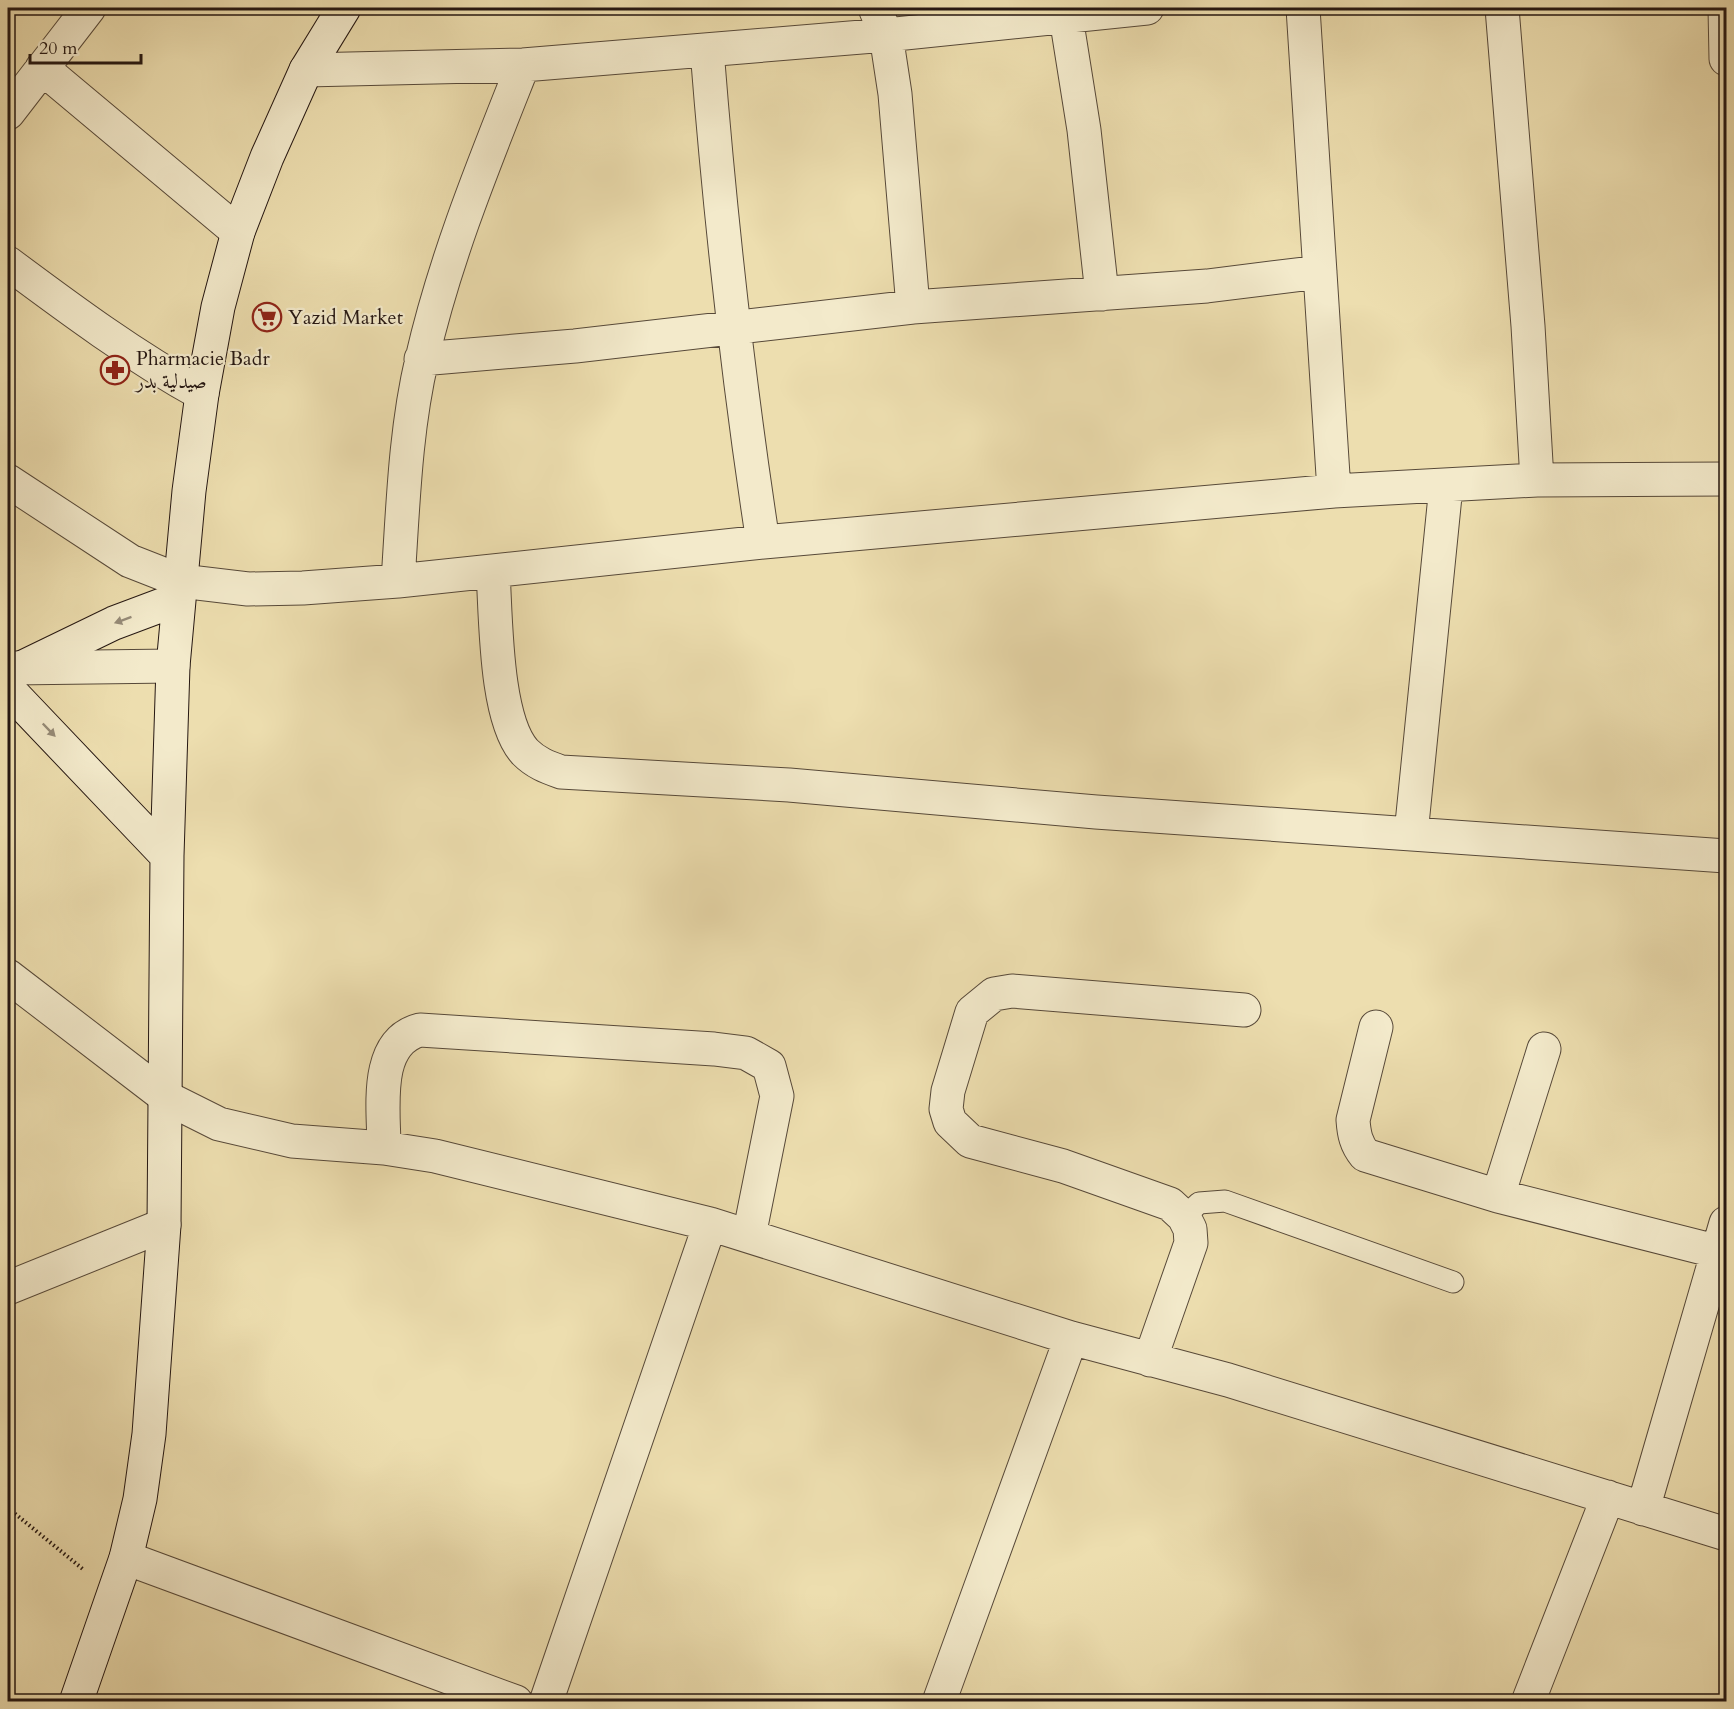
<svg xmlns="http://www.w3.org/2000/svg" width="1734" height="1709" viewBox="0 0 1734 1709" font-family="Cardo,Amiri,serif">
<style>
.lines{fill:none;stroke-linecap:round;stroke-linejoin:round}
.lane-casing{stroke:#574939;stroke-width:23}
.street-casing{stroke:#574939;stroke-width:35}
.secondary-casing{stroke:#251712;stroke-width:35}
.path{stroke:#251712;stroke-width:4;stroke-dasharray:1.5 3;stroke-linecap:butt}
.lane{stroke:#f3eacb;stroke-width:21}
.street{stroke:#f3eacb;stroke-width:33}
.secondary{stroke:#f3eacb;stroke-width:33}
.oneway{fill:#968b78}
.labels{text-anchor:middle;stroke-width:4.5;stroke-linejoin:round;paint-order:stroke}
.poi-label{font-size:20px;fill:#251712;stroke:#f3eacb;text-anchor:start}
</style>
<rect width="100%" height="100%" fill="#eddeaf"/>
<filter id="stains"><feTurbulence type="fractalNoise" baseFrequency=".00333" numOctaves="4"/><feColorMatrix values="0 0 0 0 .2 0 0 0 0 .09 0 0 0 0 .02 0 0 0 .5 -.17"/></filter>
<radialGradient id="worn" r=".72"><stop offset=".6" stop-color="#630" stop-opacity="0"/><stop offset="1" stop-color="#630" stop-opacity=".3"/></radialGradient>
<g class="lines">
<g class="lane-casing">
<path id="lane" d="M 1184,1217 L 1199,1203 L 1225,1201 L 1453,1282"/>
</g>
<g class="street-casing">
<path id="street" d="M 875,8 L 886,35 L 895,94 L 913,307
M 1303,8 L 1334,491
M 1502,8 L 1528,326 L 1537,480
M 1725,8 L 1726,59
M 1066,17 L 1084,130 L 1102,294
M 707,50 C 720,215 738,379 763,542
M 42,68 L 238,232
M 306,70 L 523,65 L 886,35 L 1147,8
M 8,113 L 89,8
M 8,263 C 71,310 133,356 202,394
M 421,359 L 575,346 L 913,307 L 1207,286 L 1320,272
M 8,481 L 130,561 L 181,581 L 248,589 L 303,588 L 398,581 L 763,542 L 1334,491 L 1537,480 L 1726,479
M 493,572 C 496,618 495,719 525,752 C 536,763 547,767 561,772 L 789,785 L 1096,812 L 1726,856
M 398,581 C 403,507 405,431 422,359 C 445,258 485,161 523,65
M 12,668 L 173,666
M 1411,834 L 1446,486
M 8,976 L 167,1098 L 219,1124 L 292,1141 L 384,1148 L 435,1156 L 710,1224 L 1071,1338 L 1228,1380 L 1726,1534
M 1376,1027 L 1353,1120 C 1354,1134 1356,1144 1365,1155 L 1498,1196 L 1719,1252
M 384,1148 C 384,1110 373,1042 420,1030 L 714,1049 L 746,1053 L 769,1066 L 777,1096 L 749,1236
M 1498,1196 L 1544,1049
M 8,1288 L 164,1225
M 1150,1360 L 1191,1243 L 1190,1229 L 1184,1217 L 1170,1204 L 1063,1166 L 970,1141 L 950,1122 L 946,1109 L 948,1091 L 972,1012 L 994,994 L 1012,991 L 1244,1010
M 1643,1509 L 1726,1223
M 126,1558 L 516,1702
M 546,1702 L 710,1224
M 939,1702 L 1071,1338
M 1528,1702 L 1608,1497"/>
</g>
<g class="secondary-casing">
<path id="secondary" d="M 21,668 L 114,623 L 178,599
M 8,689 L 167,856
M 76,1702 L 126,1558 L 140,1499 L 149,1434 L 164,1225 L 167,856 L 173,666 L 189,491 L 202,394 L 218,307 L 238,232 L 267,157 L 306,70 L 344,8"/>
</g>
<path class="path" d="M 8,1508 L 84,1570"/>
<use href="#lane" class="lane"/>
<use href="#street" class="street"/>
<use href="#secondary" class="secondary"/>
</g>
<defs><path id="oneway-solid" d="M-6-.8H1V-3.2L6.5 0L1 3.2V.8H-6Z" transform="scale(1.5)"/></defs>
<g class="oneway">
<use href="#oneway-solid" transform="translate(123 620) rotate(160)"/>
<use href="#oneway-solid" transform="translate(49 730) rotate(46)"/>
</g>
<defs>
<g id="supermarket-ring" transform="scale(1.5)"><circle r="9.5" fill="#f3eacb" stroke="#8f2418" stroke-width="1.5"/><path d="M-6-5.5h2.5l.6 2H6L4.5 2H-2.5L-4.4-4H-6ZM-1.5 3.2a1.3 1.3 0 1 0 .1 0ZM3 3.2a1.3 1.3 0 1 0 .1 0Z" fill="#8f2418"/></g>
<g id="pharmacy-ring" transform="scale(1.5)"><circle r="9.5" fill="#f3eacb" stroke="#8f2418" stroke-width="1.5"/><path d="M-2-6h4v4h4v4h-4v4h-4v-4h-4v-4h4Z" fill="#8f2418"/></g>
</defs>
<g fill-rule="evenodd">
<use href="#supermarket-ring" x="267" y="317"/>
<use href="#pharmacy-ring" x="115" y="370"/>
</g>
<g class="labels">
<g class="poi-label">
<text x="288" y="324">Yazid Market</text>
<text x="136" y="365">Pharmacie Badr<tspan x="136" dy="23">صيدلية بدر</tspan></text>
</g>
</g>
<rect width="1734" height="1709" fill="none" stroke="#eddeaf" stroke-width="30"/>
<rect x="9" y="9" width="1716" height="1691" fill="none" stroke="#251712" stroke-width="3"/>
<rect x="15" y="15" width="1704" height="1679" fill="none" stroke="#251712" stroke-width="1.5"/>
<path d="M30 54v9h111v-9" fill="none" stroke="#251712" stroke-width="3"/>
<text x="39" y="54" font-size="18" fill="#251712" stroke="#f3eacb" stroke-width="4.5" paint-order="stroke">20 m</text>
<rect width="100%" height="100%" filter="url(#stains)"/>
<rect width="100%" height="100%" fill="url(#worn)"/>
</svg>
